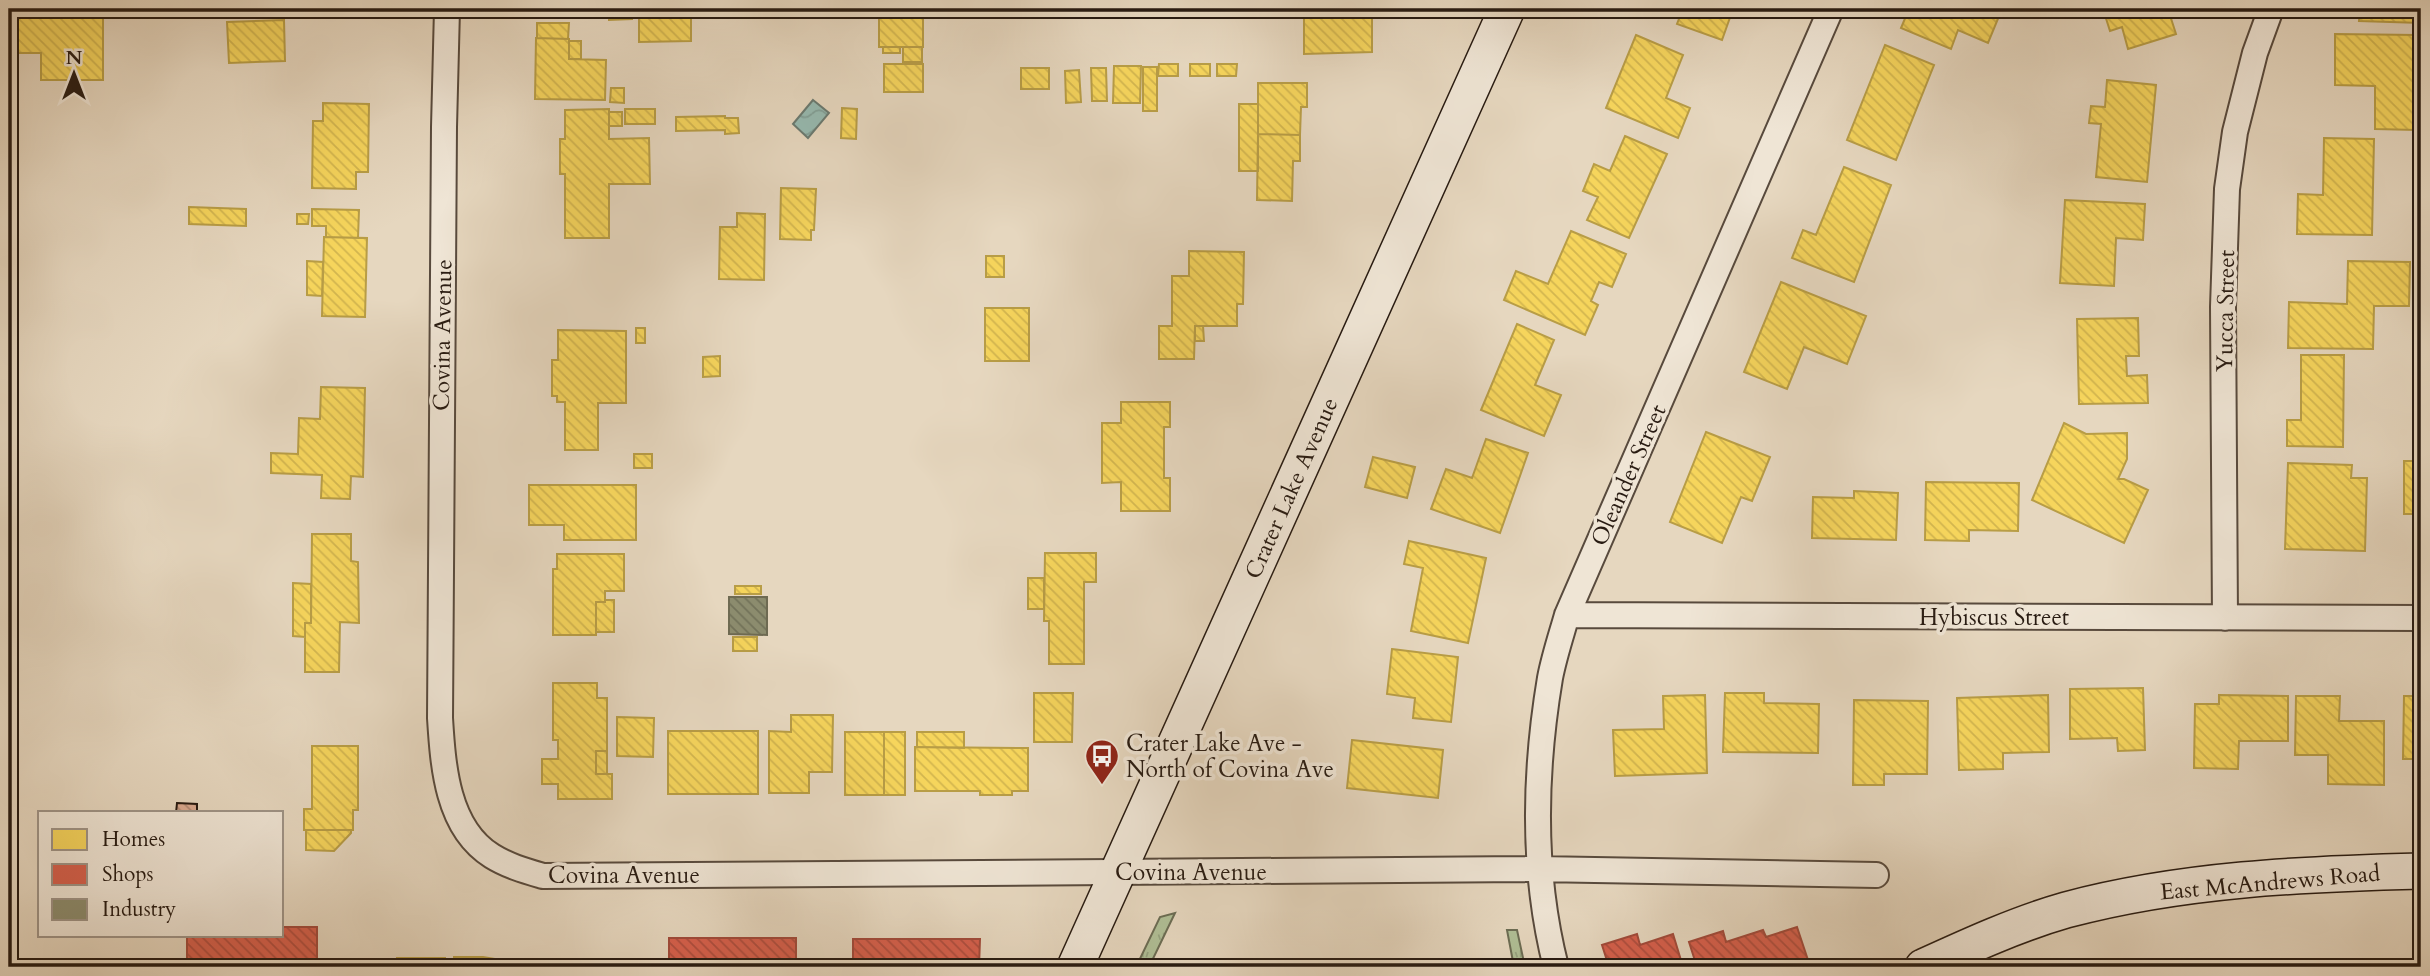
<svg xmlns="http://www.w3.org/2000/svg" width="2430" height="976" viewBox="0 0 2430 976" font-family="Cardo,serif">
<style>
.grass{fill:url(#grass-tufts);stroke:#6c6d54;stroke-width:2}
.water{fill:url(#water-waves);stroke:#6a7a71;stroke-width:2}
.homes{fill:url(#homes-back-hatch);stroke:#b89d46;stroke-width:2}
.shops{fill:url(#shops-back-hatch);stroke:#a24b3b;stroke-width:2}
.industry{fill:url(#industry-back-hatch);stroke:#6e6a52;stroke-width:2}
.building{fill:url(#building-back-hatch);stroke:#281b12;stroke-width:2}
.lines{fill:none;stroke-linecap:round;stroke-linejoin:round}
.street-casing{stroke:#584a3d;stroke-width:28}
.secondary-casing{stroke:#281b12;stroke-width:38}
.street{stroke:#efe5d5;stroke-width:24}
.secondary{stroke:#efe5d5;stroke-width:35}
.labels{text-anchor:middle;stroke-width:7;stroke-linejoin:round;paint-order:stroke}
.street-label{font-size:23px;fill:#281b12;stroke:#efe5d5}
.poi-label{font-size:23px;fill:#281b12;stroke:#efe5d5;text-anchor:start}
</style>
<defs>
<pattern id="grass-tufts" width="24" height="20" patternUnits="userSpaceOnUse" patternTransform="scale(1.75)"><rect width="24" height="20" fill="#b0bf96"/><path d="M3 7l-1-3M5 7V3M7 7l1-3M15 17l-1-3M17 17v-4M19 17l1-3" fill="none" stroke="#97a480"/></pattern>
<pattern id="water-waves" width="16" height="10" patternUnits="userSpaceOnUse" patternTransform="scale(1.75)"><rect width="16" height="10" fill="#96bab1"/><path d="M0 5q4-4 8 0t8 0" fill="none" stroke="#819f97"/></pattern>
<pattern id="homes-back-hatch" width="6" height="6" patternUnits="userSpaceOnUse" patternTransform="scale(1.75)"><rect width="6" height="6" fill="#f6d55c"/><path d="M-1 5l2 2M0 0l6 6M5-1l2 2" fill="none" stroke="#d3b64f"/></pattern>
<pattern id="shops-back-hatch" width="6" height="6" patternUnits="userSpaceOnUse" patternTransform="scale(1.75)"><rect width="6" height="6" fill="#d6604d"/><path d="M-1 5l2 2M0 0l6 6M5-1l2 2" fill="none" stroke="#ae4e3f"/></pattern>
<pattern id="industry-back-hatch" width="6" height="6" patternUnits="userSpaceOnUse" patternTransform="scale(1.75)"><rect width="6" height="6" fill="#8c8c6e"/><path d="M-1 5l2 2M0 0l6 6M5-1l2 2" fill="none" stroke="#727259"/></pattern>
<pattern id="building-back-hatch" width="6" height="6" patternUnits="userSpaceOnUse" patternTransform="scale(1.75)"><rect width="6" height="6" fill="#dbaa90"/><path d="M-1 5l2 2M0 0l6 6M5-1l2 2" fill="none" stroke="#b28a74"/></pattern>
</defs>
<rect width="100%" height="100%" fill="#e6d7bf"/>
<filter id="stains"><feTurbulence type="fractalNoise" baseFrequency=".00286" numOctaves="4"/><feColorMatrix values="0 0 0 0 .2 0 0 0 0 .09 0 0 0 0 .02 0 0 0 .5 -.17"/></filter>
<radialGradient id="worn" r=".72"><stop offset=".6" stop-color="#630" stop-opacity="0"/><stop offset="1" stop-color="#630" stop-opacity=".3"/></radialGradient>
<path class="grass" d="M 1175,913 L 1149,967 L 1136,967 L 1160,917 Z
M 1507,930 L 1517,930 L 1525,967 L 1514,967 Z"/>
<path class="water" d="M 813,100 L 829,113 L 808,138 L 793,124 Z"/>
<path class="homes" d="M 9,9 L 76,9 L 76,15 L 103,15 L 103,80 L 41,80 L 41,53 L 9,53 Z
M 609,9 L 632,9 L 632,19 L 609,20 Z
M 639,9 L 714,9 L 714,16 L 691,17 L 691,41 L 639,42 Z
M 729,9 L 853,9 L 853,12 L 729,11 Z
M 1304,9 L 1372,9 L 1372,52 L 1304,54 Z
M 1683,9 L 1733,9 L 1722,40 L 1677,24 Z
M 1909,9 L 2002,9 L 1988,43 L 1958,30 L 1951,49 L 1901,28 Z
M 2103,9 L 2168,9 L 2176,34 L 2128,49 L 2122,27 L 2110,31 Z
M 2360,9 L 2421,9 L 2421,23 L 2359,21 Z
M 879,18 L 923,18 L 923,47 L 879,47 Z
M 284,20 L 285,61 L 229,63 L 227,22 Z
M 537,23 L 569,23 L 568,39 L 537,38 Z
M 2335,34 L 2417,35 L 2416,70 L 2421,71 L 2421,105 L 2417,105 L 2416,130 L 2375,129 L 2375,86 L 2335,85 Z
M 1636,35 L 1683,55 L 1666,98 L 1690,108 L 1678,138 L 1606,108 Z
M 536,38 L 569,39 L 569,59 L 606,60 L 605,100 L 535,99 Z
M 569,41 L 581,41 L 581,59 L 569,59 Z
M 1885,45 L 1934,65 L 1896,160 L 1847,140 Z
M 883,47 L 900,47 L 900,53 L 883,53 Z
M 903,47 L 922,47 L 922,62 L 903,62 Z
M 884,64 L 923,64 L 923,92 L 884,92 Z
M 1159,64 L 1178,64 L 1178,76 L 1158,76 Z
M 1190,64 L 1210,64 L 1210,76 L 1190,76 Z
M 1217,64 L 1237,64 L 1236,76 L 1217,76 Z
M 1114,66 L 1141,66 L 1140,103 L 1113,103 Z
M 1143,67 L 1157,67 L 1157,111 L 1143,111 Z
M 1021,68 L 1049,68 L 1049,89 L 1021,89 Z
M 1091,68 L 1106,68 L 1107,101 L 1092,101 Z
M 1079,70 L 1081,102 L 1066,103 L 1065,71 Z
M 2107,80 L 2156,85 L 2147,182 L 2096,177 L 2101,124 L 2089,123 L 2091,106 L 2105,107 Z
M 1258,83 L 1307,83 L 1307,107 L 1301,107 L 1300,135 L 1258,134 Z
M 611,88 L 624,88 L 624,103 L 610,102 Z
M 323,103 L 369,104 L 368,172 L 356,172 L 356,189 L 312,188 L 313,121 L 323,121 Z
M 1239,104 L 1258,104 L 1258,171 L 1239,171 Z
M 842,108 L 857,109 L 856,139 L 841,138 Z
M 609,109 L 609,139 L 649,138 L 650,184 L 609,184 L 609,238 L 565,238 L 565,174 L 560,174 L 560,139 L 565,139 L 565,110 Z
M 625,109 L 655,109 L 655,124 L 625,124 Z
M 609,112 L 622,112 L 622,126 L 609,126 Z
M 725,116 L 725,118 L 738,118 L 739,133 L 725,134 L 725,130 L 676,131 L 676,117 Z
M 1258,134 L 1300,135 L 1300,161 L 1293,161 L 1292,201 L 1257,200 Z
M 1625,136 L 1667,154 L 1629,238 L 1587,220 L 1598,197 L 1583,191 L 1594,164 L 1610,171 Z
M 2324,138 L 2374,139 L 2372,235 L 2297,234 L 2298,194 L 2323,195 Z
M 1844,167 L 1891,185 L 1854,282 L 1792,258 L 1803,230 L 1816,235 Z
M 781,188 L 816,189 L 814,230 L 811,230 L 811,240 L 780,239 Z
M 2065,200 L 2145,204 L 2143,240 L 2116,238 L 2114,286 L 2060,283 Z
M 189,207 L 246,209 L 246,226 L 189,224 Z
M 312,209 L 359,210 L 358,238 L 326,237 L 326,226 L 312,226 Z
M 737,213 L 765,214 L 764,280 L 719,279 L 720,227 L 737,227 Z
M 297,214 L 309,214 L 308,224 L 297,224 Z
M 1571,231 L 1626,254 L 1612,287 L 1599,282 L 1591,301 L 1598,305 L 1585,335 L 1504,300 L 1516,271 L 1548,284 Z
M 324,237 L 367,238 L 365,317 L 322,316 Z
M 1189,251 L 1244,252 L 1243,304 L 1237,304 L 1237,326 L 1195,326 L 1194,359 L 1159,359 L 1159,326 L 1172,326 L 1172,276 L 1189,276 Z
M 986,256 L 1004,256 L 1004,277 L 986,277 Z
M 307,261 L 323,262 L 322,296 L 307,295 Z
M 2348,261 L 2410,262 L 2409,306 L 2374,306 L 2373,349 L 2288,348 L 2289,302 L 2347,304 Z
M 1781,282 L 1866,316 L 1847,364 L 1804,347 L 1787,389 L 1744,372 Z
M 985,308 L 1029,308 L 1029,361 L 985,361 Z
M 2138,318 L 2139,356 L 2126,356 L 2127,376 L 2147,375 L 2148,403 L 2079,404 L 2077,319 Z
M 1517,324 L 1554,340 L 1535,385 L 1561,395 L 1544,436 L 1481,410 Z
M 1195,326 L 1203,326 L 1204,341 L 1195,341 Z
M 636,328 L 645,328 L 645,343 L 636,343 Z
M 558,330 L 626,331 L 626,403 L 598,403 L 598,450 L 565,450 L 565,402 L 557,402 L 557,396 L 552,396 L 552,360 L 558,360 Z
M 2301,355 L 2344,355 L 2343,447 L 2287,446 L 2287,420 L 2301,420 Z
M 720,356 L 720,376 L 703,377 L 703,357 Z
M 321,387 L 365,388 L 363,477 L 351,476 L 350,499 L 321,498 L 322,475 L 271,473 L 271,453 L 298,454 L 299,418 L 320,419 Z
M 1121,402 L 1170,402 L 1170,427 L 1164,427 L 1164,478 L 1170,478 L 1170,511 L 1121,511 L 1121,482 L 1102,483 L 1102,423 L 1121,423 Z
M 2064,423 L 2086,434 L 2127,433 L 2127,459 L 2118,479 L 2124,479 L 2148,490 L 2124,543 L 2032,500 Z
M 1706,432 L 1770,457 L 1752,501 L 1741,497 L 1722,543 L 1670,522 Z
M 1486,439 L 1528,453 L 1500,533 L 1431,509 L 1446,469 L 1472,478 Z
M 634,454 L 652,454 L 652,468 L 634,468 Z
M 1373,457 L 1415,467 L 1407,498 L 1365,487 Z
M 2404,461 L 2421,461 L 2421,514 L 2404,514 Z
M 2288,463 L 2352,465 L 2351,478 L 2367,478 L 2365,551 L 2285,549 Z
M 1926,482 L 2019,483 L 2018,531 L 1969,530 L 1969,541 L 1925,540 Z
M 529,485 L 636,485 L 636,540 L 564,540 L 564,525 L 529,525 Z
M 1854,491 L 1898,493 L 1896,540 L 1812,538 L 1813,497 L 1854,498 Z
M 312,534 L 351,534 L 351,561 L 358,562 L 359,623 L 340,622 L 339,672 L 305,672 L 305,623 L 311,623 Z
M 1409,541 L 1486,558 L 1468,643 L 1411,631 L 1423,568 L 1404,564 Z
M 1045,553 L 1096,553 L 1096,582 L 1084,582 L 1084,664 L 1049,664 L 1049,621 L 1044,621 Z
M 557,554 L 624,554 L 624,591 L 605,591 L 605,602 L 596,602 L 596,635 L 553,635 L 553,569 L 557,569 Z
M 1028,578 L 1044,578 L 1044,609 L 1028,609 Z
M 293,583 L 311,584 L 311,623 L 305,623 L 305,637 L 293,636 Z
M 735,586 L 761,586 L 761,594 L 735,594 Z
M 605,600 L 614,600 L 614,632 L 596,632 L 596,602 L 605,602 Z
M 733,637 L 757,637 L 757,651 L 733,651 Z
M 1392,649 L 1458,657 L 1451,722 L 1413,718 L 1415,698 L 1387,694 Z
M 553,683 L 597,683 L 597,698 L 607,698 L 607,751 L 596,751 L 596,774 L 612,774 L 612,799 L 558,799 L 558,784 L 542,784 L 542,759 L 558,759 L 558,740 L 553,740 Z
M 2143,688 L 2145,750 L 2118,751 L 2117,738 L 2070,739 L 2070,689 Z
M 1034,693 L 1073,693 L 1072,742 L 1034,742 Z
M 1725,693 L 1764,693 L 1764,703 L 1819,704 L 1818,753 L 1723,752 Z
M 1705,695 L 1707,773 L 1615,776 L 1613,730 L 1664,729 L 1663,696 Z
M 2048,695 L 2049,752 L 2003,753 L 2003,769 L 1959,770 L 1957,698 Z
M 2219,695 L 2288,696 L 2288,741 L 2239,741 L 2238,769 L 2194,768 L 2195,704 L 2219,704 Z
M 2296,696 L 2340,696 L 2339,721 L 2384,721 L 2384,785 L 2328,784 L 2328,755 L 2295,755 Z
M 2404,696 L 2421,696 L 2421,759 L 2403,759 Z
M 1854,700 L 1928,701 L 1927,774 L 1884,774 L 1884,785 L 1853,785 Z
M 791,715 L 833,715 L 832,772 L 809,772 L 809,793 L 769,793 L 769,731 L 791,732 Z
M 617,717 L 654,718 L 653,757 L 617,756 Z
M 668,731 L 758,731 L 758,794 L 668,794 Z
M 845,732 L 884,732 L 884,795 L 845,795 Z
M 884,732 L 905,732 L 905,795 L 884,795 Z
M 917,732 L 964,732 L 964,748 L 917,747 Z
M 1352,740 L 1443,750 L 1438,798 L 1347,788 Z
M 312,746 L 358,746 L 358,810 L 353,810 L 353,830 L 304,830 L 304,809 L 312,809 Z
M 915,747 L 1028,748 L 1028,791 L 1012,791 L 1012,795 L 980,795 L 980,791 L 915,791 Z
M 596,751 L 607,751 L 607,774 L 596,774 Z
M 306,830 L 351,830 L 351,833 L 334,851 L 306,850 Z
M 454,957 L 483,957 L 543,967 L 454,967 Z
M 397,958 L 445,958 L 445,967 L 397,967 Z"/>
<path class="shops" d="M 282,927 L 317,927 L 317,967 L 187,967 L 187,936 L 282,936 Z
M 1797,927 L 1808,960 L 1786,967 L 1697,967 L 1689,942 L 1723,931 L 1726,942 L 1763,930 L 1766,937 Z
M 1637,934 L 1640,945 L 1673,934 L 1683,967 L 1609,967 L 1602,945 Z
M 669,938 L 796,938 L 796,961 L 853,961 L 853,939 L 980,939 L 979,967 L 669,967 Z
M 1373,961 L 1388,961 L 1388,965 L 1399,965 L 1399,967 L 1343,967 L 1343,965 L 1373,965 Z"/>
<path class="industry" d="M 729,597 L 767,597 L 767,635 L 729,634 Z"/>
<path class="building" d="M 177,803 L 197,804 L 197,813 L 176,813 Z"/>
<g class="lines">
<g class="street-casing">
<path id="street" d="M 447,9 L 444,127 L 440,718 C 443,766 447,828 492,856 C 508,866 526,871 543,876 L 1538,869 L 1876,875
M 1567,615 L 2421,618
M 2225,618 L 2223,307 L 2227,189 L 2235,132 L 2255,53 L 2271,9
M 1556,967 C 1532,873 1534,774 1550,678 C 1554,657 1561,636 1567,615 L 1831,9"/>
</g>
<g class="secondary-casing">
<path id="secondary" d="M 1075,967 L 1507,9
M 1923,967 C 1969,946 2017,924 2066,910 C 2182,879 2303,874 2421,871"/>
</g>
<use href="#street" class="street"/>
<use href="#secondary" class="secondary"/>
</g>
<defs>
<g id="bus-pin" transform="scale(1.75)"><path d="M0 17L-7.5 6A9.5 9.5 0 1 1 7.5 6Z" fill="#8f2418" stroke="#efe5d5"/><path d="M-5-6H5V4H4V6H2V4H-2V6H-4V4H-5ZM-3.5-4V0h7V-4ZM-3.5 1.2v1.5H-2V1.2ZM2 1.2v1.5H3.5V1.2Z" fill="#fff"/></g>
</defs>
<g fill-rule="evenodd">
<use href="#bus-pin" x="1102" y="756"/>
</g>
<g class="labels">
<g class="street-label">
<text transform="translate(2225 311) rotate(-89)" y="8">Yucca Street</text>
<text transform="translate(442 335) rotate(-89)" y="8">Covina Avenue</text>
<text transform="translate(1628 475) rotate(-66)" y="8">Oleander Street</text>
<text transform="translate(1291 488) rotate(-66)" y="8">Crater Lake Avenue</text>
<text x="1994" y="625">Hybiscus Street</text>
<text x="1191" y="880">Covina Avenue</text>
<text x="624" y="883">Covina Avenue</text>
<text transform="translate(2270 882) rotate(-5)" y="8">East McAndrews Road</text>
</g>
<g class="poi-label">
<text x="1126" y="751">Crater Lake Ave -<tspan x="1126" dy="26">North of Covina Ave</tspan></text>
</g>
</g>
<rect width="2430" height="976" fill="none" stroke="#e6d7bf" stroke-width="35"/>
<rect x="10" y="10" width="2409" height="955" fill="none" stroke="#281b12" stroke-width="3.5"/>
<rect x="18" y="18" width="2395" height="941" fill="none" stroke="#281b12" stroke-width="2"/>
<rect x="38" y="811" width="245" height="126" fill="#efe5d5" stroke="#9f9487" stroke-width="2"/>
<rect x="52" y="829" width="35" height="21" fill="#f6d55c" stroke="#9f9487" stroke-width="2"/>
<text x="102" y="846" font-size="21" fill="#281b12">Homes</text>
<rect x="52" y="864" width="35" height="21" fill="#d6604d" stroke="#9f9487" stroke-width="2"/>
<text x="102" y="881" font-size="21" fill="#281b12">Shops</text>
<rect x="52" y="899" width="35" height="21" fill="#8c8c6e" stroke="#9f9487" stroke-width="2"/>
<text x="102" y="916" font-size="21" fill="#281b12">Industry</text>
<g transform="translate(74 74)" stroke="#efe5d5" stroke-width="5" paint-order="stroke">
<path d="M0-5L12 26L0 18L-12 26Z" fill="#281b12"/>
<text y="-10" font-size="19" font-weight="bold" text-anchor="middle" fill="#281b12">N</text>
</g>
<rect width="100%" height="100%" filter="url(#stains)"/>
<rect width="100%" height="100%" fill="url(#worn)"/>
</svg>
